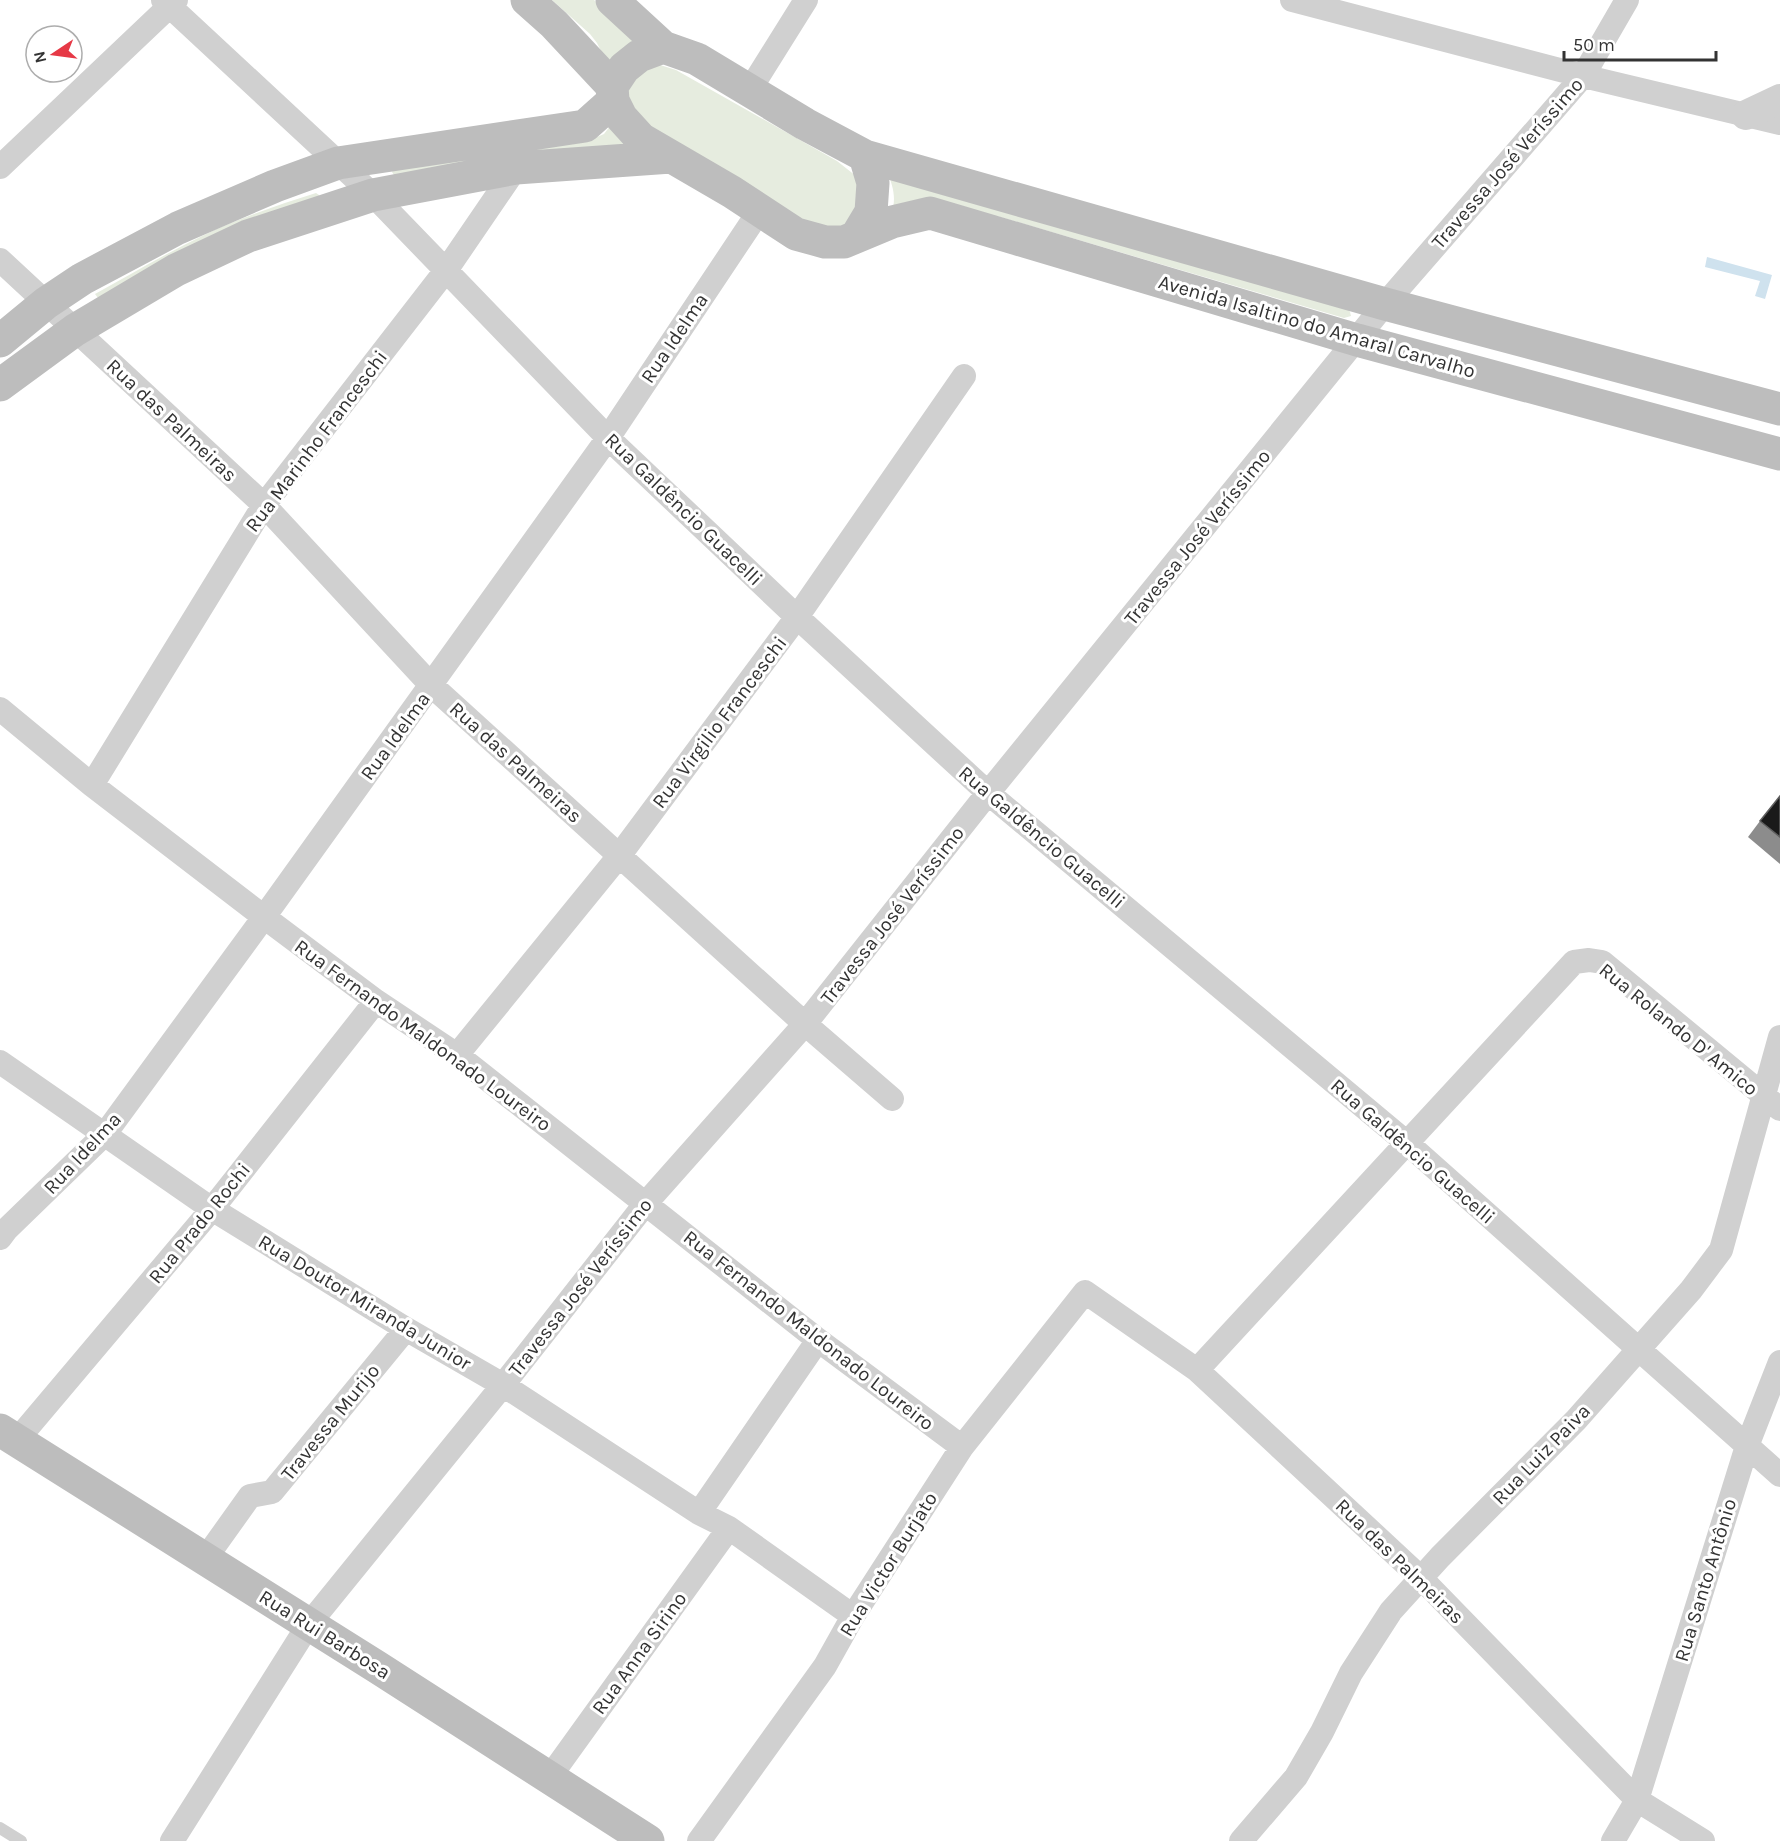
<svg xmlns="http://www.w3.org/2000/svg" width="1780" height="1841" viewBox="0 0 1780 1841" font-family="Karla,sans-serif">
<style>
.green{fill:#e6ecdf}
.water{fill:#cfe2ee}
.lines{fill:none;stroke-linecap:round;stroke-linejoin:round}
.service{stroke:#d0d0d0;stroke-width:12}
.minor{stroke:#d0d0d0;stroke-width:24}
.tertiary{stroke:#d0d0d0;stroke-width:30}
.secondary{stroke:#bdbdbd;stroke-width:33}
.wall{fill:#8c8c8c}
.building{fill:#1a1a1a;stroke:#5f5f5f;stroke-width:1.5}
.labels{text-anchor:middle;stroke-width:6;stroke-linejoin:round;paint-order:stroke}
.street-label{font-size:20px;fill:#333;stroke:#fff}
</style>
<rect width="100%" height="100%" fill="#fff"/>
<path class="green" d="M 552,0 L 594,0 L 644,45 L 609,67 L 597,43 L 590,34 Z
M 657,64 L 676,70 L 837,161 L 856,176 L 862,197 L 849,225 L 820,228 L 797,217 L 633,119 L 625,105 L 630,80 Z
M 614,121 L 644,149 L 396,178 L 392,172 L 394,168 L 590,140 L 604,134 Z
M 887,171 L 1347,307 L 1350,312 L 1351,316 L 1344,318 L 997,216 L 891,214 C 897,199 893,186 887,171 Z
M 316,193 L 319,195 L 319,201 L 101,302 L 95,294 C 131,274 167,253 204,235 C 240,218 278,205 316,193 Z"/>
<path class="water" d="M 1707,257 L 1772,275 L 1765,299 L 1755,296 L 1760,281 L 1705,267 Z"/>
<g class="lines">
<path class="service" d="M 0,1828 L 21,1841"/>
<path class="minor" d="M 163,0 L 373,195 L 608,438 L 797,617 L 988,793 L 1407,1143 L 1780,1475
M 1292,0 L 1583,76 L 1780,123
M 749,91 L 806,0
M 0,167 L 176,0
M 0,260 L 264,505 L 431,685 L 805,1024 L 892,1099
M 0,709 L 92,785 L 264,917 L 376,1001 L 457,1055 L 818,1340 L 962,1447
M 92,785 L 264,505 L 447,269 L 516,168
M 457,1055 L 619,856 L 797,617 L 964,376
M 0,1062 L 212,1209 L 406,1329 L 503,1385 L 699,1513 L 729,1528 L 853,1616
M 0,1238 L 6,1230 L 105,1134 L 264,917 L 608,438 L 760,210
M 1197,1370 L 1574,962 L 1589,960 L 1602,962 L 1780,1109
M 17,1440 L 212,1209 L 376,1001
M 699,1513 L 818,1340
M 205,1559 L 250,1496 L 272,1492 L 406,1329
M 549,1778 L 729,1528
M 172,1841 L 309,1624 L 503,1385 L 646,1203 L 805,1024 L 988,793 L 1385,304 L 1583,76 L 1627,0
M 699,1841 L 825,1666 L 853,1616 L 962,1447 L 1085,1292 L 1197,1370 L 1421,1578 L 1637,1800 L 1703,1841
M 1241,1841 L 1296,1777 L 1322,1732 L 1351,1673 L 1391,1611 L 1440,1557 L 1576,1420 L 1691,1290 L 1721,1250 L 1780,1037
M 1613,1841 L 1637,1800 L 1747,1446 L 1780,1362"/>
<path class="tertiary" d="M 1746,115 L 1780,99"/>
<path class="secondary" d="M 527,0 L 554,24 L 612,86
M 612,0 L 663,47
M 856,237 L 871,212 L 873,183 L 865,156
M 0,341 L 46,303 L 82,279 L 178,228 L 275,186 L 338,163 L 585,126 L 613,101
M 0,385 L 75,330 L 176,270 L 248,236 L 373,195 L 516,168 L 671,157
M 1780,409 L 1385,304 L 865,156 L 805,124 L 697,59 L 663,47 L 639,56 L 624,68 L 612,86 L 613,101 L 621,117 L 641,139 L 732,192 L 796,234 L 825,242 L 844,242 L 892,222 L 930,213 L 1357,340 L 1780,454
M 0,1430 L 377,1667 L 648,1841"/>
</g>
<path class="wall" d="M 1780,796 L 1780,864 L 1748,837 L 1760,821 Z"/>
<path class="building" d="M 1780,796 L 1780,837 L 1760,821 Z"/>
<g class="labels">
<g class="street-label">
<text transform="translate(1507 163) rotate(-49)" y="7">Travessa José Veríssimo</text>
<text transform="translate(1317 326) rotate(16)" y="7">Avenida Isaltino do Amaral Carvalho</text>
<text transform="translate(674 338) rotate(-56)" y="7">Rua Idelma</text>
<text transform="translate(172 420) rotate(43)" y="7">Rua das Palmeiras</text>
<text transform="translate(316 441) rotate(-53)" y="7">Rua Marinho Franceschi</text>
<text transform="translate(684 509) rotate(44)" y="7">Rua Galdêncio Guacelli</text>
<text transform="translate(1197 537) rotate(-51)" y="7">Travessa José Veríssimo</text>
<text transform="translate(719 722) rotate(-53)" y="7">Rua Virgilio Franceschi</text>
<text transform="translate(395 736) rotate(-54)" y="7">Rua Idelma</text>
<text transform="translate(516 762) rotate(42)" y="7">Rua das Palmeiras</text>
<text transform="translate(1042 837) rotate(40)" y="7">Rua Galdêncio Guacelli</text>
<text transform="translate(892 915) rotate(-52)" y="7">Travessa José Veríssimo</text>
<text transform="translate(1679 1029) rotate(39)" y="7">Rua Rolando D' Amico</text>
<text transform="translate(423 1035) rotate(36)" y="7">Rua Fernando Maldonado Loureiro</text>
<text transform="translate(1413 1151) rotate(41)" y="7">Rua Galdêncio Guacelli</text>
<text transform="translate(82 1153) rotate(-47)" y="7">Rua Idelma</text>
<text transform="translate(199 1223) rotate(-51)" y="7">Rua Prado Rochi</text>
<text transform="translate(580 1287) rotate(-52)" y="7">Travessa José Veríssimo</text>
<text transform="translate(365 1302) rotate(31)" y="7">Rua Doutor Miranda Junior</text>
<text transform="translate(809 1330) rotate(38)" y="7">Rua Fernando Maldonado Loureiro</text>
<text transform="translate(330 1422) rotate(-51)" y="7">Travessa Murijo</text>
<text transform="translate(1541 1454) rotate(-46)" y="7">Rua Luiz Paiva</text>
<text transform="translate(1400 1561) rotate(44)" y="7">Rua das Palmeiras</text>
<text transform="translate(888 1564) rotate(-58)" y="7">Rua Victor Burjato</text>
<text transform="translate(1705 1580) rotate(-73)" y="7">Rua Santo Antônio</text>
<text transform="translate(325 1634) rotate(32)" y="7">Rua Rui Barbosa</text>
<text transform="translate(639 1653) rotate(-54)" y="7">Rua Anna Sirino</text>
</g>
</g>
<g transform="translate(54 54) rotate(257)"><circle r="28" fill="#ffffff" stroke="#adadad" stroke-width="1.5"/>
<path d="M0-4.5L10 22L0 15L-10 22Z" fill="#e63946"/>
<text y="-9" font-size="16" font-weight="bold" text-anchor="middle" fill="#333333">N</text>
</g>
<path d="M1564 51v9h152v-9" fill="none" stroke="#333333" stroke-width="3"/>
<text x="1573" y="51" font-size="18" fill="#333333" stroke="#ffffff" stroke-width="4.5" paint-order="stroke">50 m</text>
</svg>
